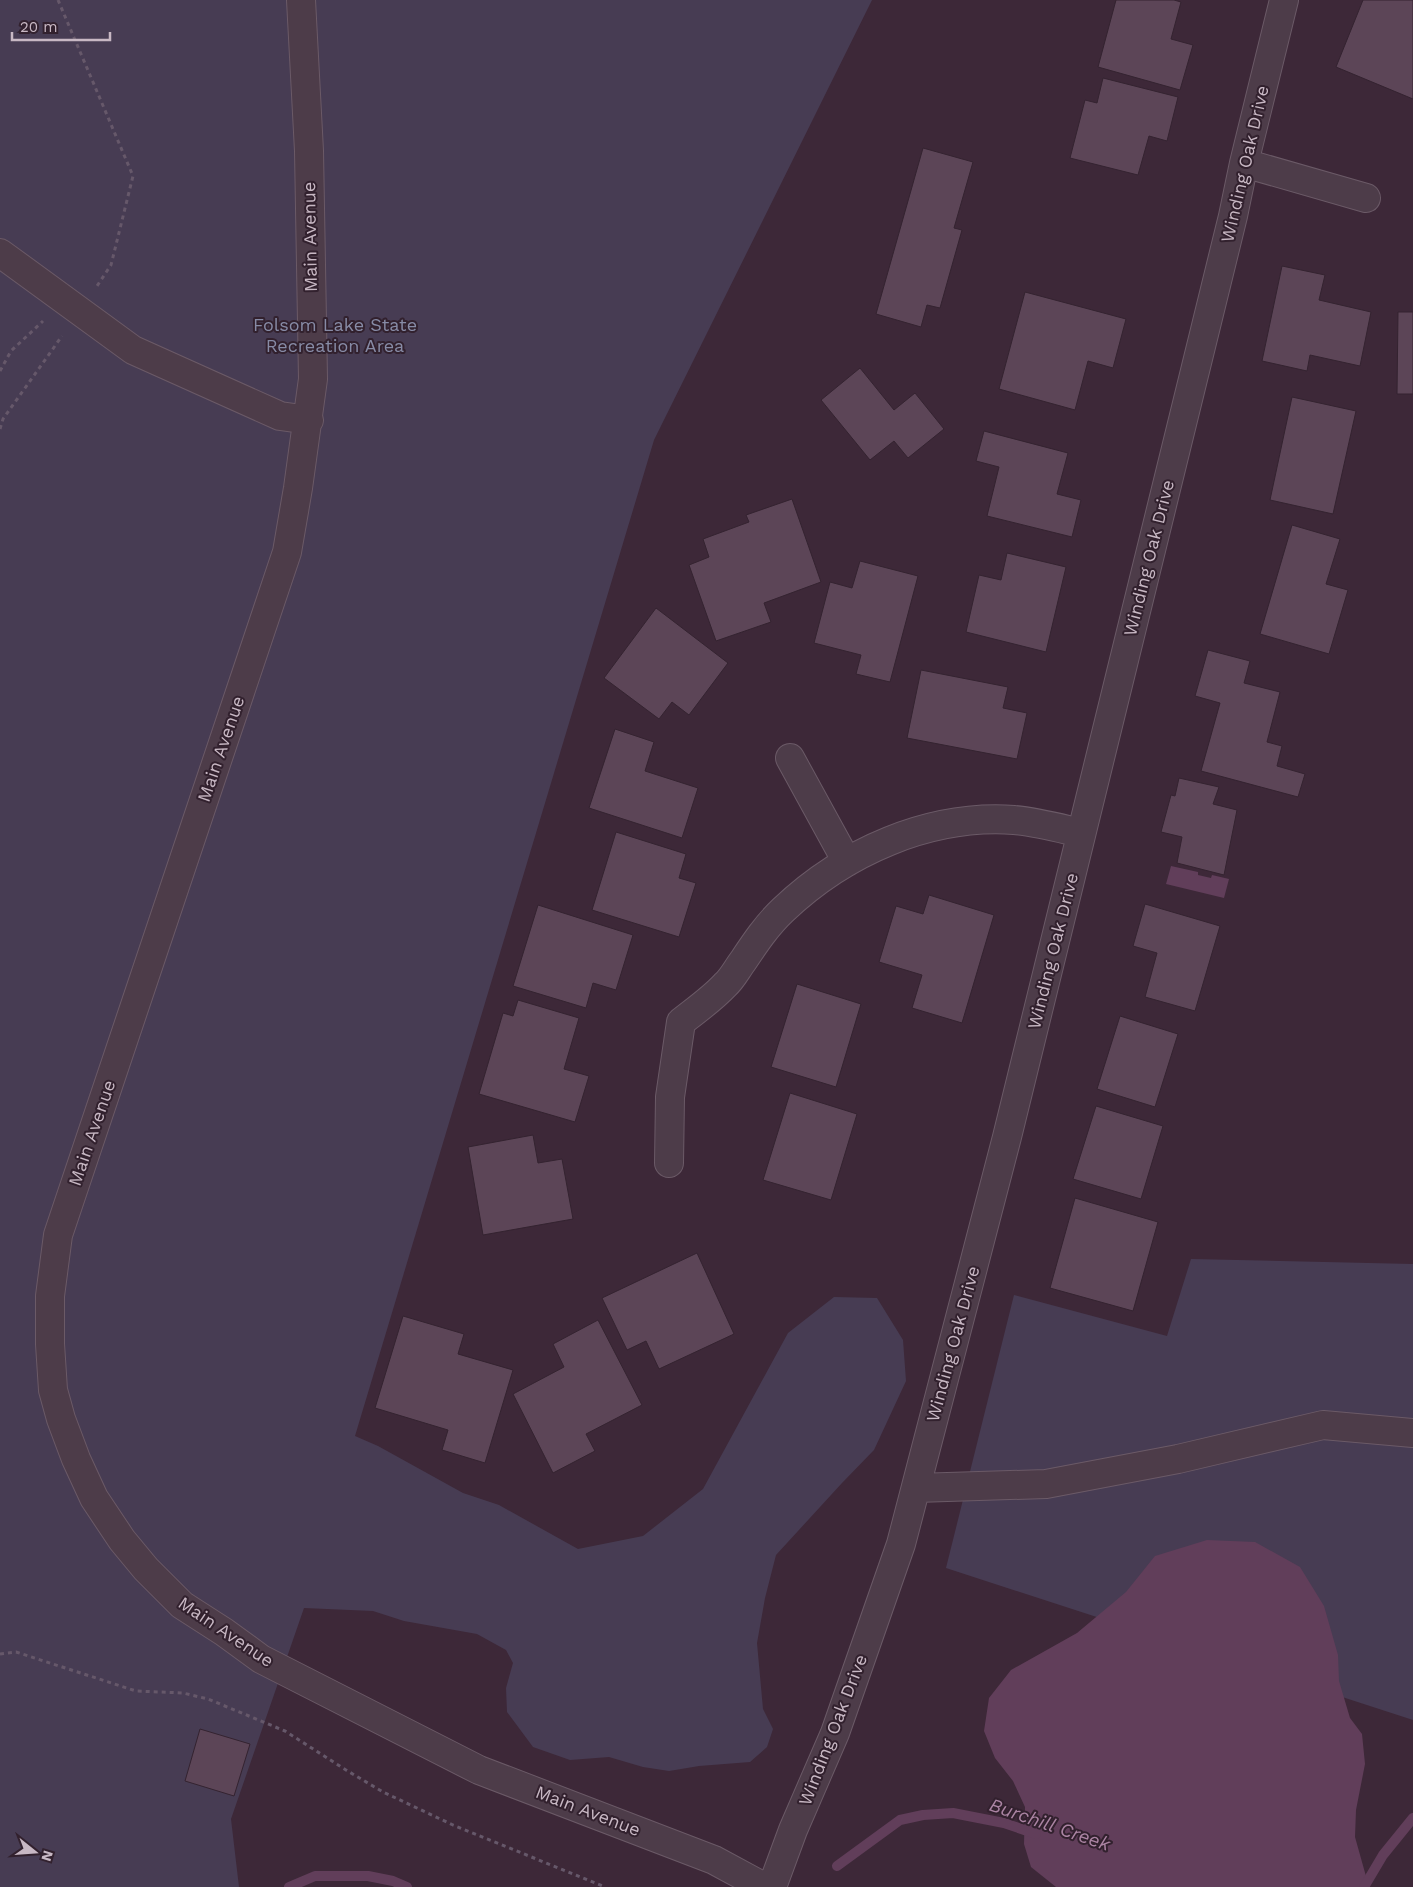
<svg xmlns="http://www.w3.org/2000/svg" width="1413" height="1887" viewBox="0 0 1413 1887" font-family="'Work Sans',sans-serif">
<style>
.green{fill:#473c53}
.water{fill:#613e5a}
.lines{fill:none;stroke-linecap:round;stroke-linejoin:round}
.stream{stroke:#613e5a;stroke-width:10}
.building{fill:#5c4557;stroke:#342330}
.minor-casing{stroke:#6b5a67;stroke-width:30}
.path{stroke:#66586a;stroke-width:3;stroke-dasharray:4 4;stroke-linecap:butt}
.minor{stroke:#4d3c49;stroke-width:28}
.labels{text-anchor:middle;stroke-width:4;stroke-linejoin:round;paint-order:stroke}
.street-label{font-size:18px;fill:#c8b8c4;stroke:#32212e}
.park-label{font-size:18px;fill:#878ba6;stroke:#32212e}
.water-label{font-size:19px;font-style:italic;fill:#ab84a3;stroke:#32212e}
</style>
<rect width="100%" height="100%" fill="#3d2838"/>
<path class="green" d="M 0,0 L 872,0 L 654,440 L 355,1436 L 378,1446 L 463,1493 L 499,1505 L 578,1549 L 643,1536 L 703,1489 L 788,1333 L 834,1297 L 877,1298 L 903,1340 L 906,1381 L 874,1450 L 842,1483 L 776,1555 L 765,1598 L 757,1643 L 763,1709 L 773,1729 L 767,1747 L 750,1762 L 699,1766 L 669,1771 L 643,1767 L 609,1757 L 570,1760 L 533,1747 L 507,1712 L 506,1688 L 513,1663 L 506,1650 L 477,1634 L 404,1621 L 373,1611 L 304,1608 L 231,1819 L 239,1887 L 0,1887 Z
M 1191,1259 L 1413,1264 L 1413,1720 L 946,1568 L 1014,1295 L 1167,1336 Z"/>
<path class="water" d="M 1171,866 L 1198,872 L 1198,875 L 1211,878 L 1212,875 L 1229,879 L 1224,898 L 1166,884 Z
M 1207,1540 L 1255,1542 L 1300,1567 L 1324,1606 L 1338,1655 L 1339,1681 L 1350,1718 L 1362,1734 L 1365,1764 L 1356,1810 L 1355,1837 L 1369,1887 L 1056,1887 L 1031,1867 L 1024,1844 L 1025,1807 L 1013,1781 L 995,1758 L 984,1731 L 989,1698 L 1011,1670 L 1077,1633 L 1126,1592 L 1155,1556 Z"/>
<g class="lines">
<path class="stream" d="M 837,1866 L 900,1820 L 923,1815 L 953,1813 L 1004,1823 L 1036,1834
M 289,1887 L 315,1876 L 368,1876 L 393,1881 L 407,1887
M 1364,1887 L 1383,1855 L 1413,1818"/>
</g>
<path class="building" d="M 1116,0 L 1174,0 L 1181,2 L 1171,39 L 1193,45 L 1180,90 L 1098,67 Z
M 1363,0 L 1413,0 L 1413,99 L 1336,67 Z
M 1103,78 L 1178,97 L 1167,141 L 1149,136 L 1138,175 L 1070,158 L 1085,100 L 1097,103 Z
M 923,148 L 973,162 L 954,228 L 962,230 L 940,308 L 927,305 L 921,327 L 876,314 Z
M 1282,266 L 1325,275 L 1319,300 L 1371,312 L 1360,366 L 1310,355 L 1307,371 L 1262,361 Z
M 1025,292 L 1126,319 L 1113,368 L 1088,361 L 1075,410 L 999,389 Z
M 1398,312 L 1413,312 L 1413,394 L 1397,394 Z
M 860,368 L 894,410 L 915,393 L 944,429 L 908,458 L 894,441 L 870,460 L 821,400 Z
M 1292,397 L 1356,411 L 1333,514 L 1270,500 Z
M 984,431 L 1068,453 L 1057,494 L 1081,500 L 1072,537 L 987,516 L 999,467 L 976,461 Z
M 792,499 L 821,582 L 764,603 L 771,622 L 716,641 L 689,565 L 709,557 L 703,539 L 749,522 L 746,515 Z
M 1292,525 L 1340,539 L 1326,584 L 1348,590 L 1329,654 L 1260,634 Z
M 1007,553 L 1066,567 L 1046,652 L 966,632 L 979,575 L 1001,580 Z
M 860,561 L 918,576 L 890,682 L 856,674 L 861,655 L 814,643 L 830,582 L 852,588 Z
M 656,608 L 728,663 L 689,715 L 672,702 L 659,719 L 604,678 Z
M 1208,650 L 1250,661 L 1244,683 L 1280,692 L 1267,742 L 1282,746 L 1277,766 L 1305,774 L 1298,797 L 1201,771 L 1220,703 L 1195,696 Z
M 921,670 L 1008,687 L 1003,708 L 1027,713 L 1017,759 L 907,738 Z
M 615,729 L 654,742 L 645,771 L 698,788 L 682,838 L 589,808 Z
M 1179,778 L 1219,787 L 1213,804 L 1237,810 L 1224,875 L 1177,863 L 1182,837 L 1161,832 L 1171,795 L 1175,796 Z
M 616,832 L 686,854 L 679,878 L 696,883 L 679,937 L 592,910 Z
M 929,895 L 994,915 L 962,1023 L 912,1008 L 922,975 L 879,962 L 896,906 L 923,914 Z
M 1145,904 L 1220,926 L 1195,1011 L 1145,997 L 1157,953 L 1133,946 Z
M 538,905 L 633,935 L 616,990 L 593,983 L 586,1008 L 513,986 Z
M 797,984 L 861,1004 L 836,1087 L 771,1067 Z
M 518,1000 L 579,1018 L 564,1069 L 589,1076 L 575,1122 L 479,1094 L 503,1013 L 513,1016 Z
M 1120,1016 L 1178,1034 L 1155,1107 L 1097,1089 Z
M 790,1093 L 857,1114 L 831,1200 L 763,1180 Z
M 1096,1106 L 1163,1126 L 1141,1199 L 1073,1179 Z
M 533,1135 L 538,1163 L 562,1159 L 573,1219 L 483,1235 L 468,1147 Z
M 1075,1198 L 1158,1222 L 1133,1311 L 1050,1288 Z
M 697,1253 L 734,1334 L 659,1369 L 646,1341 L 627,1350 L 602,1298 Z
M 403,1316 L 464,1334 L 458,1354 L 513,1370 L 485,1463 L 442,1450 L 448,1430 L 375,1408 Z
M 598,1320 L 642,1405 L 586,1434 L 595,1451 L 553,1473 L 513,1394 L 564,1367 L 553,1344 Z
M 200,1729 L 250,1744 L 234,1796 L 185,1781 Z"/>
<g class="lines">
<g class="minor-casing">
<path id="minor" d="M 301,0 L 309,151 L 313,379 L 298,488 L 287,552 L 58,1235 L 50,1296 L 50,1344 L 53,1390 L 61,1419 L 76,1459 L 94,1498 L 122,1540 L 146,1569 L 182,1605 L 224,1632 L 261,1659 L 479,1770 L 714,1860 L 764,1887
M 1244,163 L 1366,198
M 0,253 L 133,350 L 280,416 L 309,420
M 790,758 L 847,862
M 669,1163 L 670,1097 L 681,1022 C 696,1010 712,999 725,985 C 732,979 737,969 743,961 C 755,943 767,925 783,910 C 844,852 929,814 1014,820 C 1037,822 1059,828 1081,833
M 916,1488 L 1046,1484 L 1178,1459 L 1323,1425 L 1413,1433
M 772,1887 L 793,1830 L 835,1733 L 901,1544 L 1007,1137 L 1233,216 L 1244,163 L 1284,0"/>
</g>
<path class="path" d="M 58,0 L 133,176 L 111,265 L 97,286
M 0,371 L 11,351 L 43,321
M 0,429 L 3,419 L 62,336
M 0,1654 L 16,1652 L 136,1691 L 183,1693 L 208,1699 L 285,1731 L 346,1770 L 383,1792 L 453,1825 L 605,1887"/>
<use href="#minor" class="minor"/>
</g>
<g class="labels">
<g class="street-label">
<text transform="translate(1245 164) rotate(-77)" y="6">Winding Oak Drive</text>
<text transform="translate(310 237) rotate(-91)" y="6">Main Avenue</text>
<text transform="translate(1149 558) rotate(-76)" y="6">Winding Oak Drive</text>
<text transform="translate(221 749) rotate(-71)" y="6">Main Avenue</text>
<text transform="translate(1053 951) rotate(-76)" y="6">Winding Oak Drive</text>
<text transform="translate(92 1133) rotate(-71)" y="6">Main Avenue</text>
<text transform="translate(953 1344) rotate(-75)" y="6">Winding Oak Drive</text>
<text transform="translate(226 1632) rotate(34)" y="6">Main Avenue</text>
<text transform="translate(833 1730) rotate(-69)" y="6">Winding Oak Drive</text>
<text transform="translate(588 1811) rotate(21)" y="6">Main Avenue</text>
</g>
<g class="park-label">
<text x="335" y="331">Folsom Lake State<tspan x="335" dy="21">Recreation Area</tspan></text>
</g>
<g class="water-label">
<text transform="translate(1050 1824) rotate(19)" y="7">Burchill Creek</text>
</g>
</g>
<g transform="translate(35 1852) rotate(107)" stroke="#32212e" stroke-width="4" paint-order="stroke">
<path d="M0-4L9 19L0 12L-9 19Z" fill="#c8b8c4"/>
<text y="-8" font-size="14" font-weight="bold" text-anchor="middle" fill="#c8b8c4">N</text>
</g>
<path d="M12 32v8h98v-8" fill="none" stroke="#c8b8c4" stroke-width="2.5"/>
<text x="20" y="32" font-size="15" fill="#c8b8c4" stroke="#32212e" stroke-width="4" paint-order="stroke">20 m</text>
</svg>
